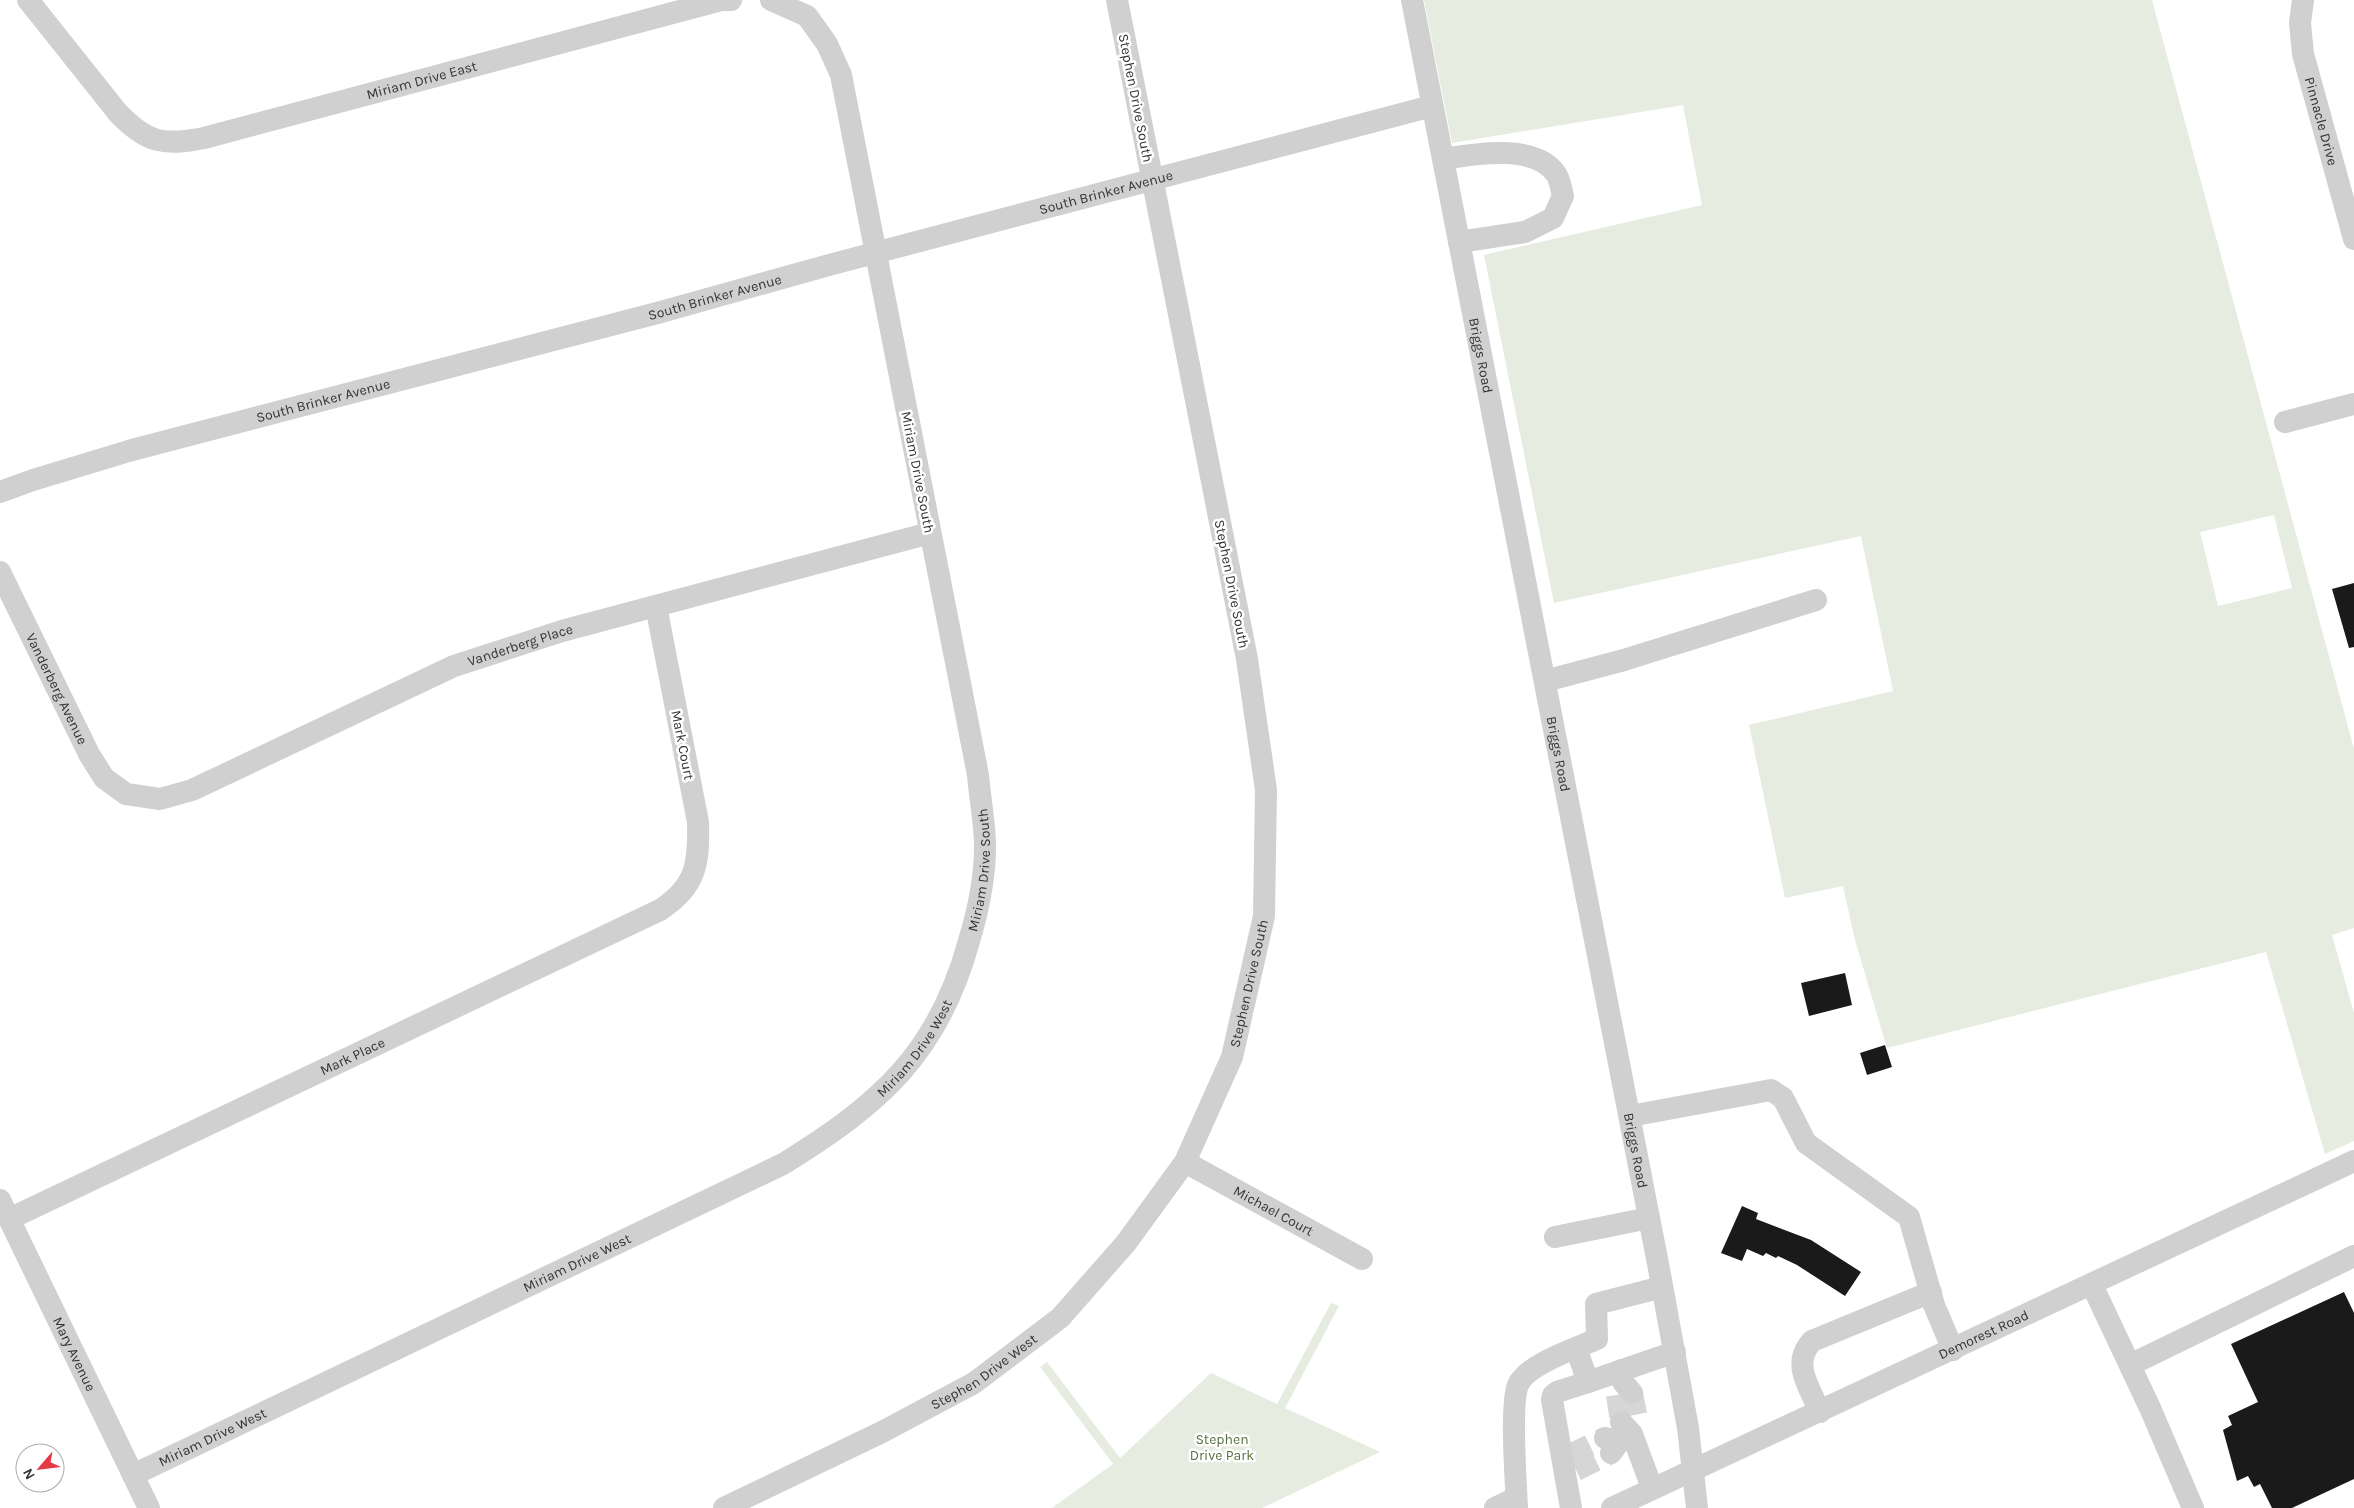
<svg xmlns="http://www.w3.org/2000/svg" width="2354" height="1508" viewBox="0 0 2354 1508" font-family="Karla,sans-serif">
<style>
.green{fill:#e6ecdf;fill-rule:evenodd}
.building{fill:#1a1a1a}
.lines{fill:none;stroke-linecap:round;stroke-linejoin:round}
.minor-tunnel{stroke:#d6d6d6;stroke-width:22;stroke-dasharray:22 11;stroke-linecap:butt}
.minor{stroke:#d0d0d0;stroke-width:22}
.labels{text-anchor:middle;stroke-width:5;stroke-linejoin:round;paint-order:stroke}
.street-label{font-size:14px;fill:#333;stroke:#fff}
.park-label{font-size:14px;fill:#56703f;stroke:#fff}
</style>
<rect width="100%" height="100%" fill="#fff"/>
<path class="green" d="M 1424,0 L 2152,0 L 2354,749 L 2354,928 L 2332,935 L 2354,1013 L 2354,1141 L 2325,1154 L 2266,952 L 1887,1048 L 1855,940 L 1843,886 L 1785,898 L 1749,725 L 1893,691 L 1861,536 L 1554,603 L 1484,255 L 1702,205 L 1683,105 L 1452,143 ZM 2274,515 L 2292,588 L 2218,606 L 2200,532 Z
M 1331,1303 L 1339,1306 L 1285,1408 L 1380,1452 L 1262,1508 L 1052,1508 L 1113,1464 L 1040,1367 L 1047,1362 L 1120,1458 L 1211,1373 L 1277,1404 Z"/>
<path class="building" d="M 2354,583 L 2354,647 L 2349,648 L 2332,589 Z
M 1845,973 L 1852,1005 L 1809,1016 L 1801,983 Z
M 1885,1045 L 1892,1067 L 1867,1075 L 1860,1053 Z
M 1742,1206 L 1758,1213 L 1756,1219 L 1811,1240 L 1861,1272 L 1845,1296 L 1797,1265 L 1778,1256 L 1776,1258 L 1766,1253 L 1763,1256 L 1747,1249 L 1742,1261 L 1721,1253 Z
M 2344,1292 L 2354,1313 L 2354,1479 L 2292,1508 L 2272,1508 L 2260,1484 L 2254,1487 L 2248,1476 L 2237,1481 L 2223,1430 L 2232,1425 L 2228,1416 L 2258,1402 L 2231,1344 Z"/>
<g class="lines">
<path class="minor-tunnel" d="M 1632,1393 L 1637,1419
M 1617,1395 L 1621,1422
M 1570,1455 L 1605,1438
M 1576,1470 L 1611,1453"/>
<g class="minor">
<path id="s1" d="M 28,0 L 118,113 C 147,143 163,146 204,138 L 721,0 L 731,0"/>
<path id="s2" d="M 1412,0 L 1659,1269 L 1688,1428 L 1697,1508"/>
<path id="s3" d="M 2303,0 L 2300,23 L 2303,54 L 2354,239"/>
<path d="M 1443,159 C 1474,154 1535,143 1556,174 C 1560,179 1561,189 1563,196 L 1553,218 L 1525,232 L 1459,242"/>
<path d="M 2285,422 L 2354,404"/>
<path id="s4" d="M 0,492 L 33,480 L 132,450 L 661,312 L 829,265 L 1432,106"/>
<path id="s5" d="M 0,572 L 89,754 L 104,778 L 126,794 L 160,799 L 192,790 L 454,666 L 562,631 L 930,533"/>
<path d="M 1545,681 L 1624,660 L 1816,600"/>
<path d="M 1630,1116 L 1771,1090 L 1783,1098 L 1806,1143 L 1909,1217 L 1934,1305 L 1953,1350"/>
<path id="s6" d="M 1185,1162 L 1362,1259"/>
<path id="s7" d="M 0,1200 L 149,1508"/>
<path id="s8" d="M 9,1219 L 660,910 C 697,886 699,863 698,822 L 656,606"/>
<path d="M 1555,1237 L 1649,1218"/>
<path d="M 2092,1285 L 2150,1408 L 2193,1508"/>
<path d="M 1576,1348 L 1588,1382 L 1675,1352"/>
<path d="M 2130,1365 L 2354,1256"/>
<path d="M 1621,1370 L 1623,1382 L 1632,1393"/>
<path d="M 1820,1412 C 1809,1386 1791,1364 1812,1341 L 1931,1292"/>
<path d="M 1621,1422 L 1632,1434 L 1652,1488"/>
<path d="M 1605,1438 L 1620,1441 L 1611,1453"/>
<path id="s9" d="M 133,1475 L 783,1164 C 880,1104 938,1054 969,941 C 978,911 985,878 985,847 C 985,824 980,799 978,775 L 841,75 L 827,44 L 807,16 L 771,0"/>
<path id="s10" d="M 724,1508 L 882,1432 L 974,1383 L 1060,1318 L 1126,1243 L 1185,1162 L 1232,1057 L 1264,916 L 1266,790 L 1247,659 L 1117,0"/>
<path d="M 1495,1508 L 1516,1498"/>
<path d="M 1517,1508 C 1516,1483 1510,1404 1518,1385 C 1527,1364 1577,1348 1597,1339 L 1596,1304 L 1662,1287"/>
<path d="M 1571,1508 L 1552,1400 L 1553,1395 L 1557,1392 L 1588,1382"/>
<path id="s11" d="M 1612,1508 L 2354,1161"/>
</g>
</g>
<g class="labels">
<g class="street-label">
<text dy="5" stroke="none"><textPath href="#s1" startOffset="465">Miriam Drive East</textPath></text>
<text transform="translate(1136 98) rotate(79)" y="5">Stephen Drive South</text>
<text dy="5" stroke="none"><textPath href="#s3" startOffset="124">Pinnacle Drive</textPath></text>
<text dy="5" stroke="none"><textPath href="#s4" startOffset="1146">South Brinker Avenue</textPath></text>
<text dy="5" stroke="none"><textPath href="#s4" startOffset="741">South Brinker Avenue</textPath></text>
<text dy="5" stroke="none"><textPath href="#s2" startOffset="362">Briggs Road</textPath></text>
<text dy="5" stroke="none"><textPath href="#s4" startOffset="336">South Brinker Avenue</textPath></text>
<text transform="translate(918 472) rotate(79)" y="5">Miriam Drive South</text>
<text transform="translate(1232 584) rotate(79)" y="5">Stephen Drive South</text>
<text dy="5" stroke="none"><textPath href="#s5" startOffset="685">Vanderberg Place</textPath></text>
<text dy="5" stroke="none"><textPath href="#s5" startOffset="130">Vanderberg Avenue</textPath></text>
<text transform="translate(683 745) rotate(79)" y="5">Mark Court</text>
<text dy="5" stroke="none"><textPath href="#s2" startOffset="768">Briggs Road</textPath></text>
<text dy="5" stroke="none"><textPath href="#s9" startOffset="1092">Miriam Drive South</textPath></text>
<text dy="5" stroke="none"><textPath href="#s10" startOffset="778">Stephen Drive South</textPath></text>
<text dy="5" stroke="none"><textPath href="#s9" startOffset="898">Miriam Drive West</textPath></text>
<text dy="5" stroke="none"><textPath href="#s8" startOffset="380">Mark Place</textPath></text>
<text dy="5" stroke="none"><textPath href="#s2" startOffset="1172">Briggs Road</textPath></text>
<text dy="5" stroke="none"><textPath href="#s6" startOffset="101">Michael Court</textPath></text>
<text dy="5" stroke="none"><textPath href="#s9" startOffset="492">Miriam Drive West</textPath></text>
<text dy="5" stroke="none"><textPath href="#s11" startOffset="410">Demorest Road</textPath></text>
<text dy="5" stroke="none"><textPath href="#s7" startOffset="171">Mary Avenue</textPath></text>
<text dy="5" stroke="none"><textPath href="#s10" startOffset="294">Stephen Drive West</textPath></text>
<text dy="5" stroke="none"><textPath href="#s9" startOffset="88">Miriam Drive West</textPath></text>
</g>
<g class="park-label">
<text x="1222" y="1444">Stephen<tspan x="1222" dy="16">Drive Park</tspan></text>
</g>
</g>
<g transform="translate(40 1468) rotate(242)"><circle r="24" fill="#ffffff" stroke="#adadad"/>
<path d="M0-4L9 19L0 12L-9 19Z" fill="#e63946"/>
<text y="-8" font-size="14" font-weight="bold" text-anchor="middle" fill="#333333">N</text>
</g>
</svg>
